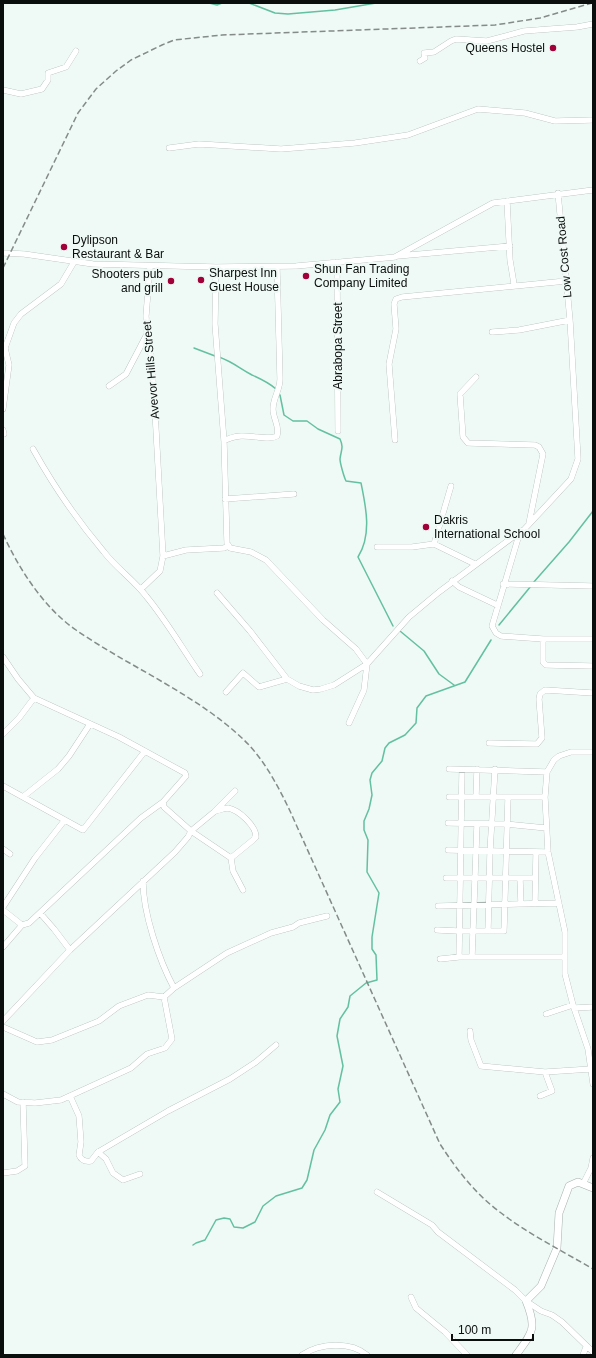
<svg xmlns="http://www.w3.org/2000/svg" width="596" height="1358" viewBox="0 0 596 1358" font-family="Arial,sans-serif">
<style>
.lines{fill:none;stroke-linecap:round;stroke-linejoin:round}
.stream{stroke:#63c0a1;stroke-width:1.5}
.minor-casing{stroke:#a8b1ad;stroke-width:6}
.tertiary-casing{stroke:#a8b1ad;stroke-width:8}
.minor{stroke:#fff;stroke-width:5.5}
.tertiary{stroke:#fff;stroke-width:7}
.rail{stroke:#848b88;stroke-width:1.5;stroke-dasharray:6 3;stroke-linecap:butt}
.poi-dot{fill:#a10139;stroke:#eff9f5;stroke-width:1.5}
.labels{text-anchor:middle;stroke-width:4;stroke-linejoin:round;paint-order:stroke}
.poi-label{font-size:12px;fill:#0a0e0c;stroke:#eff9f5;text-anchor:start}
.street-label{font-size:12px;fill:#0a0e0c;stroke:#eff9f5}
</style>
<rect width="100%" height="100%" fill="#eff9f5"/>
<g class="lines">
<path class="stream" d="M 209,3 L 217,5 L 222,3
M 240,3 L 247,3
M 249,3 L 275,13 L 288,14 L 335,10 L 376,3
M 194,348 L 215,356
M 219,357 C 233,362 239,368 252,375 C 261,379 268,382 276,389
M 280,395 L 284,415 L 293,421 L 307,421 L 318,429 L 340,439 C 344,448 341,450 340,459 C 340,463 344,477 346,481 L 361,483 C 366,507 372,535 358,557 L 393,626
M 533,583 L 569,542 L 593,511
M 499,625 L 531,586
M 400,631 L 424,651 L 439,674 L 454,685
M 193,1245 L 196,1243 L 205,1240 L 216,1220 L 224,1218 L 230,1219 L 234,1227 L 243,1228 L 255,1222 L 263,1206 L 276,1196 L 302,1188 L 307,1180 L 314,1150 L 325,1130 L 330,1115 L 340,1102 L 338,1089 L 343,1066 L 337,1036 L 340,1019 L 348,1007 L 350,996 L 366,983 L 377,980 L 376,955 L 372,949 L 372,937 L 379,893 L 367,872 L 368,840 L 364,830 L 364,821 L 369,809 L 372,795 L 370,780 L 372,773 L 382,761 L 385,748 L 389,743 L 405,735 L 416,723 L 417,708 L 426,696 L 465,682 L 491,640"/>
<g class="minor-casing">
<path id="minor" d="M 420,61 L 425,58 L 424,53 L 434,52 L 451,41 L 456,39 L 487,41 L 524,31 L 577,27 L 593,24
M 3,90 L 21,94 L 42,89 L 48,80 L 48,73 L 66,67 L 76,51
M 169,148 L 199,144 L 281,149 L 355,143 L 408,135 L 478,109 L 525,113 L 555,121 L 593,120
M 558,193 L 570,320 L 578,459 L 571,479 L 519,535 L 492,626 L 496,633 L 501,636 L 543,639 L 593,639
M 507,201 L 510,260 L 514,284
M 3,253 L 24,254 L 93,264 L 216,267 L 296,266 L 385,258 L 395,257 L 493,203 L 593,190
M 398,256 L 510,246
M 337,262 L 338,431
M 216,267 L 215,324 L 224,441 L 227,543 L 230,548 L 251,552 L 266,560 L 323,620 L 356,649 L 367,664 L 364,690 L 349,723
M 492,332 L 519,330 L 570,320
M 476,377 L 460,394 L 463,437 L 468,443 L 535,445 L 539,447 L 543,454 L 529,523
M 109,386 L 126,374 L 147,334
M 3,409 L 9,365 L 5,348 L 14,323 L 21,314 L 61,284 L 74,262
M 3,430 L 4,434
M 395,440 L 389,364 L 396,329 L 394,304 L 396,299 L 402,297 L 566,281
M 224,441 C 244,429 265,443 277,436 C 280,426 273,419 273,409 C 273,398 280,390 280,379 L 277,267
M 33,449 C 53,485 77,520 104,552 C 116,568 134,580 146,596 C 166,620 182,648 200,674
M 225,499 L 294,494
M 434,544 L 451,486
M 377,547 L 412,547 L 434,544 L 475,564
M 163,556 L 186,550 L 224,548 L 228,546
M 452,581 L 459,587 L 497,605
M 503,584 L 593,586
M 141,589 L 160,571 L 163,556 L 154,393 L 151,355 L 147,333 L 146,316 L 150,266
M 217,593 L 250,631 L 287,679 L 299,686 L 313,690 L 321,689 L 334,685 L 367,664 L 409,617 L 439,592 L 521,531
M 543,639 L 543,662 L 546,665 L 593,666
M 3,657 L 18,679 L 34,698 L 119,737 L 185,773 L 186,776 L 163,802 L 164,807 L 191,831 L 231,858
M 226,692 L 243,673 L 259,687 L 287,679
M 3,734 L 19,718 L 34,698
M 489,743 L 537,744 L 542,738 L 539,699 L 540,694 L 545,690 L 593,693
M 593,752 L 571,752 L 559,756 L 554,760 L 547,772 L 545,797 L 548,852 L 565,932 L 565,974 L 573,1005 L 588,1049 L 593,1084
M 449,769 L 547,772
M 3,786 L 83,830 L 145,751
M 24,796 L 58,769 L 69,756 L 90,724
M 449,797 L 545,797
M 476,797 L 477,769
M 216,811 C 220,810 224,808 228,808 C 239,810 256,826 256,837 L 253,840 L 231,858 L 233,871 L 243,890
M 448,823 L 506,824 L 546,828
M 3,849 L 10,854
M 448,850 L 548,852
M 446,878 L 535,878
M 520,878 L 521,904
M 143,881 C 143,913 159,960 174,988
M 535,904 L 536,852
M 438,906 L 559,903
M 3,907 L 35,858 L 64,821
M 3,910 L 22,925
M 40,913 L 54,929 L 70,950
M 437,930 L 458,931 L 504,931 L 508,797
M 488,931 L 490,851 L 495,769
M 3,947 L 22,925 L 29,923 L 141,818 L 163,802
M 459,957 L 462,770
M 472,957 L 477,824
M 440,959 L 459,957 L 565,957
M 164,997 L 174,988 L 227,953 L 271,933 L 293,927 L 299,923 L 327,916
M 574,1008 L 593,1007
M 546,1014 L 573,1005
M 3,1021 L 70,950 L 175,852 L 188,837 L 191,831 L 214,812 L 235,791
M 3,1027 L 37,1042 L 52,1040 L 99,1021 L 119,1006 L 148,995 L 164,997
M 470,1031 L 471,1040 L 481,1066 L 545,1072 L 591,1069
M 3,1094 L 18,1102 L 35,1103 L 61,1100 L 131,1068 L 147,1054 L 165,1048 L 172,1039 L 164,997
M 70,1096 L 79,1116 L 81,1142 L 79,1155 C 81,1160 85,1162 91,1161 L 98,1152 L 106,1159 L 113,1173 L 123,1180 L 140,1174
M 540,1096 L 552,1091 L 545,1072
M 98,1152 L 168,1111 L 230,1079 L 256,1062 L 276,1045
M 3,1173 L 17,1171 L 25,1166 L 23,1102
M 583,1184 L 591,1168 L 593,1158
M 377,1192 L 432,1225 L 438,1232 L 515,1290 L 526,1301 L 541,1311 L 552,1315 L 562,1322 L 593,1352
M 411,1297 L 416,1308 L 445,1332 L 467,1355
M 302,1355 C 320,1343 350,1341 367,1355
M 583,1355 L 586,1347"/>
</g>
<g class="tertiary-casing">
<path id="tertiary" d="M 516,1355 C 533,1332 537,1328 526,1301 L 541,1286 L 557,1248 L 559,1213 L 569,1186 L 578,1182 L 593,1188"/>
</g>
<use href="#minor" class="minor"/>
<use href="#tertiary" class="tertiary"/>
<path class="rail" d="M 3,268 L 78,113 L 96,89 L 116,71 L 131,60 L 162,45 L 174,40 L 222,35 L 495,25 L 540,18 L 592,3
M 3,534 C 19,569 44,608 76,630 C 131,668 202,697 248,744 C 266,763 279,788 290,811 L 440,1144 C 455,1167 471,1188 491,1205 C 522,1231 559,1249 593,1269"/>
</g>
<g class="poi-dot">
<circle cx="553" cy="48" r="4"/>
<circle cx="64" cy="247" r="4"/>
<circle cx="306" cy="276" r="4"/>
<circle cx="201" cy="280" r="4"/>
<circle cx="171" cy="281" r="4"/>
<circle cx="426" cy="527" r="4"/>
</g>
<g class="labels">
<g class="poi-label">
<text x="545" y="52" text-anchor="end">Queens Hostel</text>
<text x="72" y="244">Dylipson<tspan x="72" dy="14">Restaurant &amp; Bar</tspan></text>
<text x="314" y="273">Shun Fan Trading<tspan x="314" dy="14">Company Limited</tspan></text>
<text x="209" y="277">Sharpest Inn<tspan x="209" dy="14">Guest House</tspan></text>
<text x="163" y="278" text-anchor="end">Shooters pub<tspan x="163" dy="14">and grill</tspan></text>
<text x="434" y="524">Dakris<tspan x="434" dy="14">International School</tspan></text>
</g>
<g class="street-label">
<text transform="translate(564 257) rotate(-95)" y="4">Low Cost Road</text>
<text transform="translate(338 346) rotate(-90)" y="4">Abrabopa Street</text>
<text transform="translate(151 370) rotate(-95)" y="4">Avevor Hills Street</text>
</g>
</g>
<rect width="596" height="1358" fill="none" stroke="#0a0e0c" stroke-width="8"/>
<path d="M452 1334v6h81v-6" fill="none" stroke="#0a0e0c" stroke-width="2"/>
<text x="458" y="1334" font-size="12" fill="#0a0e0c" stroke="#eff9f5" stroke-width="3" paint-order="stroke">100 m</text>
</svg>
